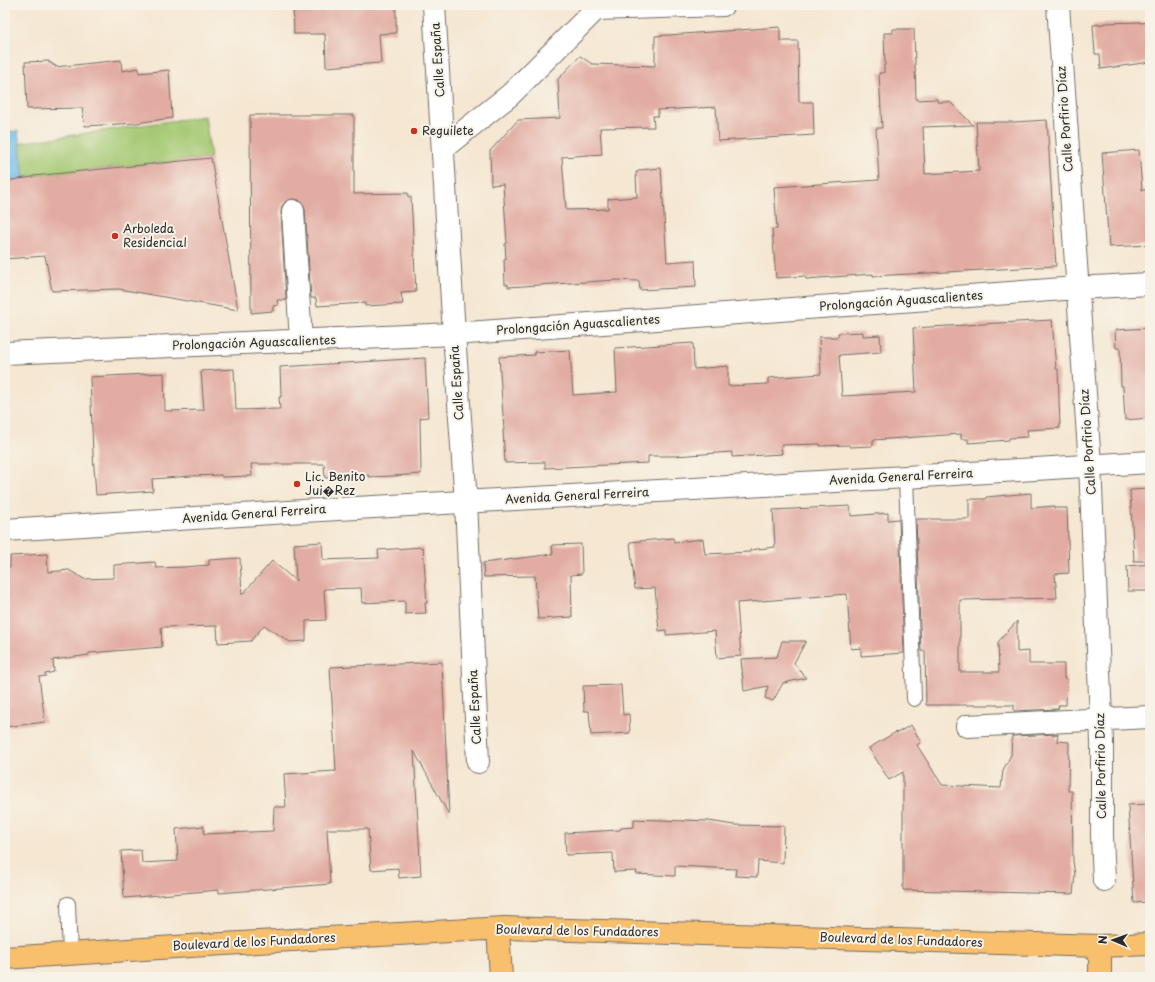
<svg xmlns="http://www.w3.org/2000/svg" width="1155" height="982" viewBox="0 0 1155 982" font-family="'Playpen Sans',sans-serif">
<style>
.green{fill:#a5c973;stroke:#687a4f}
.water{fill:#70bdea;stroke:#4e748a}
.building{fill:#e2aca2}
.lines{fill:none;stroke-linecap:round;stroke-linejoin:round}
.service-casing{stroke:#726d65;stroke-width:16}
.minor-casing{stroke:#726d65;stroke-width:24}
.tertiary-casing{stroke:#726d65;stroke-width:24}
.primary-casing{stroke:#726d65;stroke-width:24}
.service{stroke:#fff;stroke-width:14}
.minor{stroke:#fff;stroke-width:22}
.tertiary{stroke:#fff;stroke-width:22}
.primary{stroke:#f8bf6c;stroke-width:22}
.poi-dot{fill:#c8321e;stroke:#f7f3e8;stroke-width:1.5}
.labels{text-anchor:middle;stroke-width:4;stroke-linejoin:round;paint-order:stroke}
.street-label{font-size:12px;fill:#2b2b2b;stroke:#f7f3e8}
.poi-label{font-size:12px;fill:#2b2b2b;stroke:#f7f3e8;text-anchor:start}
</style>
<rect width="100%" height="100%" fill="#f7f3e8"/>
<filter id="ink" filterUnits="userSpaceOnUse"><feTurbulence type="fractalNoise" baseFrequency=".025" numOctaves="2"/><feDisplacementMap in="SourceGraphic" scale="8" xChannelSelector="R" yChannelSelector="G"/><feConvolveMatrix kernelMatrix="1 2 1 2 8 2 1 2 1" color-interpolation-filters="sRGB"/></filter>
<filter id="wash" filterUnits="userSpaceOnUse"><feTurbulence type="fractalNoise" baseFrequency=".012" numOctaves="4" result="noise"/><feDisplacementMap in="SourceGraphic" scale="16" xChannelSelector="R" yChannelSelector="G"/><feGaussianBlur stdDeviation="0.9" result="paint"/><feColorMatrix in="noise" values="0 0 0 0 0 0 0 0 0 0 0 0 0 0 0 0 0 1.4 0 .05"/><feComposite in="paint" operator="in"/></filter>
<g filter="url(#wash)">
<rect width="100%" height="100%" fill="#f5e7d2"/>
<path class="green" d="M 205,116 L 211,158 L 33,176 L 5,181 L 5,145 Z"/>
<path class="water" d="M 18,131 L 24,179 L 5,181 L 5,132 Z"/>
<g id="blocks">
<path class="building" d="M 293,5 L 396,5 L 396,33 L 379,34 L 381,63 L 326,67 L 325,34 L 294,34 Z
M 1140,22 L 1140,23 L 1150,22 L 1150,62 L 1101,69 L 1100,54 L 1095,54 L 1093,25 L 1104,24 L 1104,23 Z
M 780,27 L 780,41 L 798,41 L 799,102 L 813,102 L 814,135 L 718,141 L 716,107 L 658,110 L 658,116 L 653,116 L 654,127 L 600,128 L 602,154 L 562,157 L 566,210 L 608,209 L 608,199 L 637,197 L 636,172 L 638,172 L 639,170 L 661,168 L 667,262 L 695,260 L 696,287 L 640,290 L 639,281 L 616,280 L 508,287 L 508,284 L 505,284 L 504,259 L 506,259 L 505,244 L 507,243 L 503,184 L 491,185 L 490,151 L 518,120 L 560,118 L 558,79 L 580,56 L 592,64 L 655,66 L 655,36 Z
M 893,29 L 914,29 L 916,100 L 937,99 L 937,102 L 950,102 L 973,125 L 923,127 L 925,174 L 979,171 L 976,122 L 1014,122 L 1047,120 L 1056,266 L 873,276 L 873,274 L 806,279 L 805,276 L 776,278 L 772,229 L 777,229 L 774,187 L 879,180 L 876,128 L 882,128 L 879,73 L 884,73 L 884,65 L 885,65 L 884,33 L 893,33 Z
M 121,60 L 122,71 L 139,68 L 139,73 L 169,70 L 172,118 L 136,123 L 85,126 L 82,108 L 27,109 L 25,62 L 49,61 L 49,63 L 52,63 L 52,65 L 55,65 L 55,67 Z
M 250,115 L 354,115 L 354,194 L 408,193 L 408,197 L 411,197 L 416,292 L 401,293 L 403,304 L 365,306 L 365,303 L 317,306 L 316,298 L 311,298 L 305,210 L 303,204 L 299,200 L 293,199 L 286,201 L 282,206 L 281,212 L 286,300 L 277,300 L 278,305 L 273,306 L 273,311 L 251,313 Z
M 1139,150 L 1142,190 L 1150,190 L 1150,245 L 1109,247 L 1102,153 Z
M 211,158 L 238,310 L 119,289 L 52,291 L 45,256 L 5,259 L 5,181 L 33,177 L 33,176 Z
M 1052,320 L 1056,369 L 1058,369 L 1060,428 L 1027,430 L 1028,437 L 1009,438 L 1009,440 L 968,443 L 968,439 L 961,439 L 961,434 L 873,440 L 873,446 L 850,447 L 849,445 L 820,446 L 820,444 L 781,445 L 782,454 L 732,457 L 732,452 L 675,456 L 648,456 L 648,463 L 545,468 L 545,462 L 505,463 L 503,430 L 504,430 L 499,357 L 535,355 L 534,352 L 570,350 L 573,395 L 617,392 L 615,348 L 693,343 L 694,369 L 728,366 L 728,386 L 768,384 L 768,378 L 821,374 L 819,337 L 838,337 L 838,333 L 863,332 L 863,336 L 880,335 L 881,352 L 839,355 L 842,396 L 916,392 L 913,328 Z
M 1150,328 L 1150,418 L 1125,420 L 1123,386 L 1121,386 L 1120,348 L 1116,348 L 1115,330 Z
M 425,358 L 428,417 L 420,418 L 421,474 L 394,476 L 369,477 L 369,475 L 325,478 L 324,464 L 251,464 L 252,476 L 222,477 L 221,475 L 191,476 L 152,479 L 153,491 L 96,495 L 93,454 L 90,377 L 164,373 L 165,411 L 204,410 L 201,371 L 234,369 L 236,410 L 280,409 L 279,397 L 281,397 L 280,367 Z
M 1150,489 L 1150,561 L 1134,561 L 1130,490 Z
M 1031,493 L 1031,508 L 1054,506 L 1054,508 L 1067,508 L 1069,573 L 1055,574 L 1057,598 L 960,600 L 960,672 L 999,672 L 998,642 L 1017,621 L 1017,652 L 1029,651 L 1029,664 L 1064,664 L 1064,678 L 1067,679 L 1066,705 L 1059,705 L 1058,709 L 1014,711 L 1014,705 L 926,705 L 925,651 L 921,651 L 916,519 L 969,519 L 969,499 L 986,499 L 986,497 Z
M 850,506 L 851,516 L 888,513 L 888,520 L 899,519 L 904,653 L 861,656 L 861,648 L 851,649 L 847,594 L 737,603 L 741,656 L 717,658 L 715,631 L 666,635 L 666,630 L 659,631 L 655,588 L 635,589 L 630,542 L 673,538 L 674,542 L 703,539 L 705,554 L 750,552 L 750,550 L 775,547 L 773,510 Z
M 322,542 L 323,560 L 379,558 L 378,550 L 423,547 L 427,603 L 425,603 L 426,613 L 405,614 L 405,601 L 362,603 L 361,588 L 324,589 L 326,620 L 306,621 L 306,641 L 290,642 L 264,625 L 251,641 L 218,643 L 217,626 L 161,627 L 162,647 L 89,653 L 89,655 L 53,660 L 54,672 L 45,674 L 46,676 L 39,677 L 45,722 L 5,727 L 5,567 L 10,567 L 10,556 L 47,554 L 48,572 L 69,570 L 84,579 L 114,578 L 114,565 L 155,562 L 156,568 L 184,567 L 209,565 L 209,560 L 240,558 L 242,595 L 272,561 L 296,581 L 294,544 Z
M 581,544 L 582,574 L 571,575 L 572,617 L 538,619 L 535,576 L 484,577 L 483,563 L 553,554 L 552,545 Z
M 1150,564 L 1150,591 L 1128,591 L 1127,566 Z
M 782,641 L 806,641 L 794,663 L 806,678 L 783,683 L 773,701 L 765,698 L 768,686 L 744,691 L 741,659 L 777,657 Z
M 442,662 L 449,815 L 414,751 L 421,876 L 399,878 L 398,868 L 371,870 L 368,829 L 327,829 L 330,884 L 219,893 L 219,890 L 124,898 L 121,851 L 141,850 L 142,863 L 178,861 L 176,829 L 204,826 L 204,834 L 273,831 L 274,807 L 286,807 L 284,774 L 336,771 L 330,667 Z
M 621,685 L 623,715 L 629,714 L 630,733 L 591,735 L 589,711 L 584,711 L 583,686 Z
M 911,725 L 921,742 L 917,745 L 942,785 L 1001,788 L 1003,770 L 1011,755 L 1012,736 L 1058,734 L 1057,741 L 1069,742 L 1068,791 L 1072,791 L 1073,861 L 1075,875 L 1073,894 L 903,890 L 903,772 L 889,780 L 869,748 L 896,732 L 897,733 Z
M 1150,804 L 1150,902 L 1134,903 L 1128,805 Z
M 634,819 L 685,821 L 685,820 L 709,821 L 734,825 L 784,826 L 783,863 L 758,861 L 757,877 L 735,876 L 736,869 L 675,866 L 675,876 L 636,874 L 637,871 L 614,872 L 613,853 L 566,855 L 565,833 L 620,830 L 621,828 L 634,827 Z"/>
</g>
</g>
<g filter="url(#ink)">
<use href="#blocks" fill-opacity="0" stroke="#726d65" stroke-width="1"/>
<g class="lines">
<g class="service-casing">
<path id="service" d="M 906,477 L 914,699
M 68,904 L 70,953"/>
</g>
<g class="minor-casing">
<path id="minor" d="M 434,5 L 454,334 L 466,502 L 478,762
M 1058,5 L 1090,465 L 1102,742 L 1102,836 L 1104,880
M 596,9 L 723,5
M 443,148 L 510,95 L 596,9 L 597,5
M 293,211 L 301,341
M 5,353 L 454,334 L 1077,288 L 1150,284
M 967,726 L 1150,717"/>
</g>
<g class="tertiary-casing">
<path id="tertiary" d="M 5,530 L 303,511 L 906,477 L 1150,462"/>
</g>
<g class="primary-casing">
<path id="primary" d="M 498,929 L 501,977
M 1100,946 L 1100,977
M 5,958 L 206,945 L 504,928 L 1100,946 L 1150,944"/>
</g>
<use href="#service" class="service"/>
<use href="#minor" class="minor"/>
<use href="#tertiary" class="tertiary"/>
<use href="#primary" class="primary"/>
</g>
</g>
<g class="poi-dot">
<circle cx="414" cy="131" r="4"/>
<circle cx="115" cy="236" r="4"/>
<circle cx="297" cy="484" r="4"/>
</g>
<g class="labels">
<g class="street-label">
<text transform="translate(438 60) rotate(-94)" y="4">Calle España</text>
<text transform="translate(1065 119) rotate(-94)" y="4">Calle Porfirio Díaz</text>
<text transform="translate(901 301) rotate(-4)" y="4">Prolongación Aguascalientes</text>
<text transform="translate(578 325) rotate(-4)" y="4">Prolongación Aguascalientes</text>
<text transform="translate(254 343) rotate(-2)" y="4">Prolongación Aguascalientes</text>
<text transform="translate(457 383) rotate(-94)" y="4">Calle España</text>
<text transform="translate(1088 442) rotate(-94)" y="4">Calle Porfirio Díaz</text>
<text transform="translate(901 477) rotate(-3)" y="4">Avenida General Ferreira</text>
<text transform="translate(577 496) rotate(-3)" y="4">Avenida General Ferreira</text>
<text transform="translate(254 514) rotate(-4)" y="4">Avenida General Ferreira</text>
<text transform="translate(475 707) rotate(-93)" y="4">Calle España</text>
<text transform="translate(1101 766) rotate(-91)" y="4">Calle Porfirio Díaz</text>
<text transform="translate(577 931) rotate(1)" y="4">Boulevard de los Fundadores</text>
<text transform="translate(901 940) rotate(2)" y="4">Boulevard de los Fundadores</text>
<text transform="translate(254 942) rotate(-3)" y="4">Boulevard de los Fundadores</text>
</g>
<g class="poi-label">
<text x="422" y="135">Reguilete</text>
<text x="123" y="233">Arboleda<tspan x="123" dy="14">Residencial</tspan></text>
<text x="305" y="481">Lic. Benito<tspan x="305" dy="14">Jui�Rez</tspan></text>
</g>
</g>
<rect width="1155" height="982" fill="none" stroke="#f7f3e8" stroke-width="20"/>
<g transform="translate(1113 940) rotate(272)" stroke="#f7f3e8" stroke-width="3" paint-order="stroke">
<path d="M0-3L7 15L0 10L-7 15Z" fill="#2b2b2b"/>
<text y="-6" font-size="11" font-weight="bold" text-anchor="middle" fill="#2b2b2b">N</text>
</g>
</svg>
